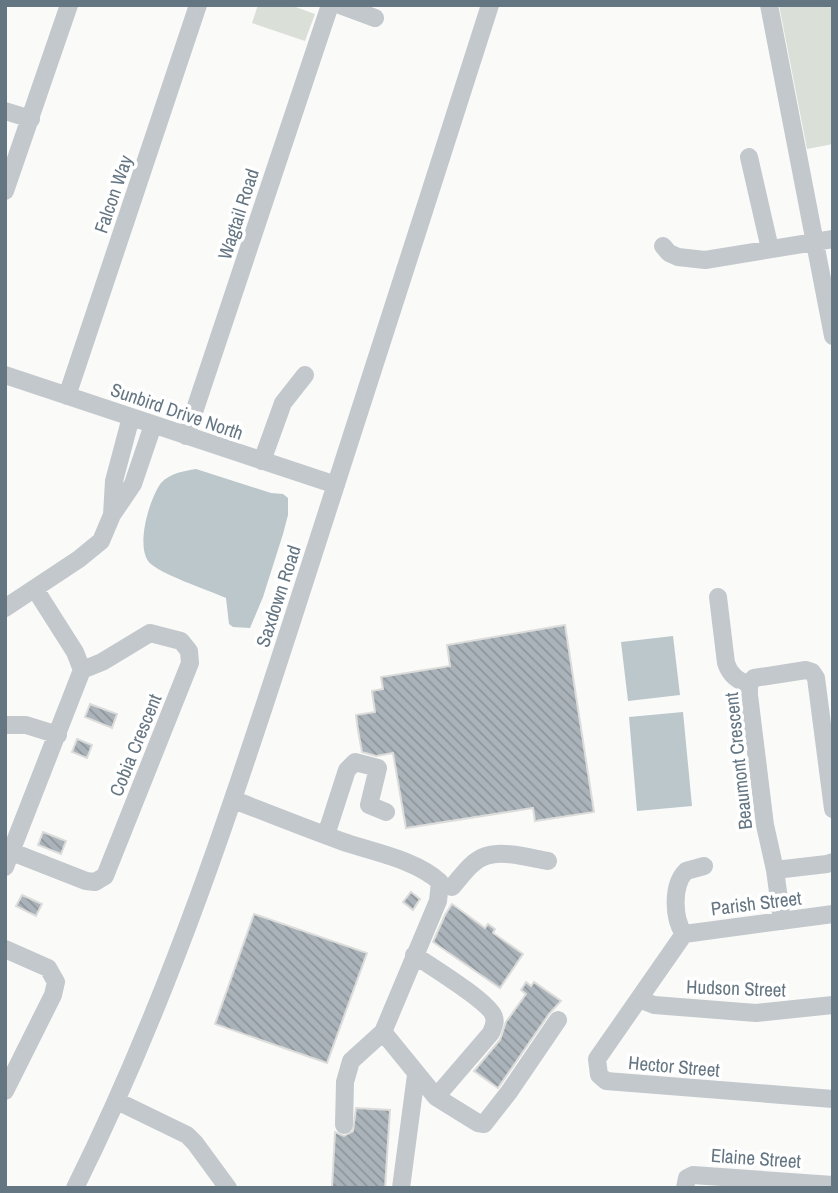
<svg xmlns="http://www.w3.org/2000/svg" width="838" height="1193" viewBox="0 0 838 1193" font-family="'Archivo Narrow',sans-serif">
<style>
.green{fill:#dadfd7}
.water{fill:#bbc7cb}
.building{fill:url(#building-back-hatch);stroke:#dcdcda;stroke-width:2}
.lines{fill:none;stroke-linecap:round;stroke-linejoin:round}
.minor{stroke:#c3c8cc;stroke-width:18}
.labels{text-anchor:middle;stroke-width:7;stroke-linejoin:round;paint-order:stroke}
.street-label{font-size:19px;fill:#657683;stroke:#fff}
</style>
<defs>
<pattern id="building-back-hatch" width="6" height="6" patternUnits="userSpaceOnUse" patternTransform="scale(1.75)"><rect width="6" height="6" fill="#aab3b9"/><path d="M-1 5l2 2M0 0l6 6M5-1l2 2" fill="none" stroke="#8e969c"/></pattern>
</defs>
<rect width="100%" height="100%" fill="#fafaf8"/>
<path class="green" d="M 258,5 L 290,5 L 315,14 L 305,41 L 252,23 Z
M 779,5 L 833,5 L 833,144 L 807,149 Z"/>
<path class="water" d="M 196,469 L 271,493 L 283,494 L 288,498 L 288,515 L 283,534 L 263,597 L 250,628 L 233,627 L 229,624 L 226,598 C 209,590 158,574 148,561 C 136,543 150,498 161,483 C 170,473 184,471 196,469 Z
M 673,636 L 680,695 L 628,701 L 621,642 Z
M 683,712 L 692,806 L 637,811 L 629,717 Z"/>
<path class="building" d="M 565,625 L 594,812 L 535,821 L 533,808 L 406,828 L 393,753 L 376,756 L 362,752 L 358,730 L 356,715 L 375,712 L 372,691 L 383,689 L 381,677 L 450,666 L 447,645 Z
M 90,704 L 117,714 L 112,728 L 85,717 Z
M 77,739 L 92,745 L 87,758 L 72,752 Z
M 43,832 L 66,841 L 61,854 L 38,845 Z
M 411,892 L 420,899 L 413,910 L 403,902 Z
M 22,895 L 42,904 L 36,916 L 16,906 Z
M 452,904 L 485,928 L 488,924 L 495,929 L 493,933 L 523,954 L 500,988 L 433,942 L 445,915 Z
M 254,914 L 367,953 L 327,1063 L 215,1024 Z
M 526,982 L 531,986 L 534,982 L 561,1001 L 549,1014 L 498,1088 L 474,1071 L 500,1040 L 506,1022 L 526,994 L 521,990 Z
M 356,1108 L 390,1110 L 385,1188 L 332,1188 L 335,1132 L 344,1136 L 353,1131 Z"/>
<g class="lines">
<path class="minor" d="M 340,5 L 375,18
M 769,5 L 833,336
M 5,111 L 31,119
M 749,157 L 770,249
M 5,191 L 69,5
M 663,246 L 669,253 L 678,257 L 705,260 L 833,239
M 5,375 L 336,485
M 67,396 L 198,5
M 186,436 L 330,5
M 262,461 L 283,403 L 305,375
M 112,515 L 133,484 L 153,425
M 718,597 L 726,663 C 730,675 737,680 749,685
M 5,608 L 79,559 L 101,541 L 112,515 L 114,481 L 131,417
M 5,725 L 26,725 L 58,735
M 234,800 C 270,814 305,828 341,841 C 372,852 415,859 440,882 L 438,901 L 383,1032 L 351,1061 L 345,1082 L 344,1125
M 326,835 L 347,770 L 355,762 L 378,768 L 369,805 L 386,812
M 12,852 L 86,881 L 95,882 L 105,876 L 190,663 L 189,651 L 181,641 L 150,633 L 102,662 L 82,670
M 5,867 L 82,670 L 75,652 L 35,589
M 775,870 L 827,864 L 833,862
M 452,887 C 461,877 472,860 486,856 C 504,850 530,858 548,861
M 782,921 L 775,870 L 765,825 L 749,695 L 749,685 L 754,678 L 806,670 L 812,672 L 816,678 L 833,809
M 684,934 L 597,1059 L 599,1075 L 606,1081 L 833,1099
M 684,934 L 833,914
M 684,934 C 673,918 672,885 686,871 L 704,866
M 5,949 L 48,968 L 56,982 L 53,995 L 5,1091
M 414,955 C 429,965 491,1003 494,1017 C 496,1023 493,1027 491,1033 L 436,1097
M 639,999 L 654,1005 L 756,1013 L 833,1005
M 383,1032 L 436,1097 L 478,1123 L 484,1124 L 509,1092 L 558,1020
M 117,1101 L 187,1135 L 195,1143 L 228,1188
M 75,1188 C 170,997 236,795 301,593 C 365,397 427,201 490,5
M 401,1188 L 416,1075
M 685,1188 L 687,1178 L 693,1175 L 833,1185"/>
</g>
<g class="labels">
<g class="street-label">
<text transform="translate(113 194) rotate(-71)" y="7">Falcon Way</text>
<text transform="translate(238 214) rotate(-72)" y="7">Wagtail Road</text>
<text transform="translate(177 411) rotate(19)" y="7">Sunbird Drive North</text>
<text transform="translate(278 596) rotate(-72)" y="7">Saxdown Road</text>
<text transform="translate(135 745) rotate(-68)" y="7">Cobia Crescent</text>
<text transform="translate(738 761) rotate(-96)" y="7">Beaumont Crescent</text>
<text transform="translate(756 903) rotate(-7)" y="7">Parish Street</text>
<text transform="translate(736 988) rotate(2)" y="7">Hudson Street</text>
<text transform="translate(674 1066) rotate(5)" y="7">Hector Street</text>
<text transform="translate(756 1158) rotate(4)" y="7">Elaine Street</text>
</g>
</g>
<rect width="838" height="1193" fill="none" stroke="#657683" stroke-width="14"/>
</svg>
